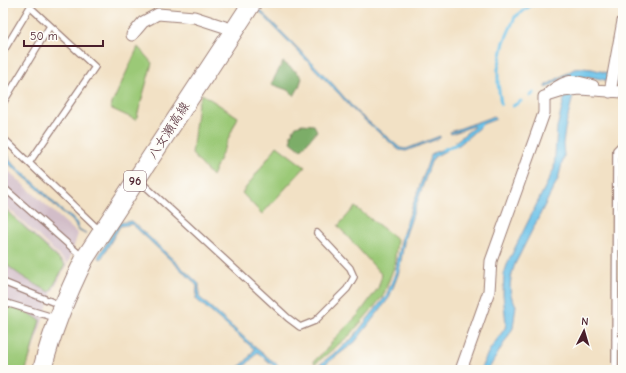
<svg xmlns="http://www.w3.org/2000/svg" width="626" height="373" viewBox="0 0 626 373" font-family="'Comic Neue','Klee One',sans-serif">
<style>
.industrial{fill:#d2bdc8}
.green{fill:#9bc977;stroke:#727451}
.forest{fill:#7cad68;stroke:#63664a}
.water{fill:#6cc2e9;stroke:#5b708a}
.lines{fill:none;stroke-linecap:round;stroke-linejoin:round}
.stream{stroke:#6cc2e9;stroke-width:3}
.service-casing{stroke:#9e8078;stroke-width:8}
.minor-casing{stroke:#9e8078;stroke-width:13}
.primary-casing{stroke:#9e8078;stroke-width:20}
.service{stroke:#fff;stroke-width:5.5}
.minor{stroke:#fff;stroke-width:11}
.primary{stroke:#fff;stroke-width:18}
.labels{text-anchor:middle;stroke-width:4;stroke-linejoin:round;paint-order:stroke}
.shield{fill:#fdfcf7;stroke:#806168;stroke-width:1}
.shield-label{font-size:12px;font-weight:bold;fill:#4a1f2b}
.street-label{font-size:13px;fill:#4a1f2b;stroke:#fdfcf7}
</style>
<rect width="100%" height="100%" fill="#fdfcf7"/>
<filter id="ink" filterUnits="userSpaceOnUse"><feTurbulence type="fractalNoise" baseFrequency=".025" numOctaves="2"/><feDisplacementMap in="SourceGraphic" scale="8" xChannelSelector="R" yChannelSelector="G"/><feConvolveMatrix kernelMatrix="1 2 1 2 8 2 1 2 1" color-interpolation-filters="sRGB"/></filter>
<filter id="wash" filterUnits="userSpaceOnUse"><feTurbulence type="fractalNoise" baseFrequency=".012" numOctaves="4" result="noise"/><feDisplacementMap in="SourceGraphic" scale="16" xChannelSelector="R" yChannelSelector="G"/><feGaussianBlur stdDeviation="0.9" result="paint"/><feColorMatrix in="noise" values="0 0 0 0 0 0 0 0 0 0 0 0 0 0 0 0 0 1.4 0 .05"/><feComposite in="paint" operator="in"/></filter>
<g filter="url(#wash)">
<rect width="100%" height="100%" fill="#f2e1c5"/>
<path class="industrial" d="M 3,166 L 78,234 L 68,264 L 3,203 Z
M 3,205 L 67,265 L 52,292 L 26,370 L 3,370 Z"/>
<path class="green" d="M 138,47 L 152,63 L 136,120 L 110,108 Z
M 202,94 L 238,117 L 212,176 L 192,154 L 198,103 Z
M 277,146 L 305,167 L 262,214 L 242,193 Z
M 3,207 L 65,265 L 50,292 C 33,283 17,275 3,261 Z
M 355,207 L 397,239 L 394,267 L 383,296 L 351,334 L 315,364 L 314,361 L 325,351 L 336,337 L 359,314 L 378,288 L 382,275 L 338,226 Z
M 3,306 C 17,306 29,313 40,320 L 26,370 L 3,370 Z"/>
<path class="forest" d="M 283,62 L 298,73 L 302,78 L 299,87 L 294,96 L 290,91 L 271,84 Z
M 302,124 L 314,125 L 317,131 L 301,150 L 291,142 L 291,134 L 296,126 Z"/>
<path class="water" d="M 260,10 L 331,82 L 357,112 L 400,148 L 406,149 L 440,136 L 440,138 L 406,151 L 399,150 L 353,110 L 340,95 L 259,11 Z
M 582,68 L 592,69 L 623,77 L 623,85 C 610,82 588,73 577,79 L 565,129 L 563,144 L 564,156 L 558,179 L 515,264 C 510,278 507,294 516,305 L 513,328 L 488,370 L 480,370 L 489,351 L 505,328 L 506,324 L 503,294 L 504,274 L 508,262 L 554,169 L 557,128 L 570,75 L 567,75 L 546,88 L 545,86 L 574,69 Z
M 494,116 L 496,119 L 483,124 L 458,146 L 455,142 L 474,127 L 473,126 L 451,134 L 450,132 Z
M 446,148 L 447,150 L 434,157 L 431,162 L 405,237 L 399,272 L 389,298 L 355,342 L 318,370 L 313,370 L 351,340 L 386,296 L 395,274 L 402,236 L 430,157 L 433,153 Z
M 3,149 L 8,153 L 10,161 L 37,185 L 61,210 L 71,217 L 76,222 L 79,229 L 86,233 L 85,234 L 79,231 L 72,220 L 61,212 L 36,187 L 7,162 L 7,157 L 3,153 Z
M 132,221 L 199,284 L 199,297 L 257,349 L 284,370 L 279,370 L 257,352 C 250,361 244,370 231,370 C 242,367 249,359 254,349 L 196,299 L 197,286 L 192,280 L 132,224 L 120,226 L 101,259 L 98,257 L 119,223 Z"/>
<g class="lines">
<path class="stream" d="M 530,96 L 534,93
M 501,104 L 498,84 L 498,69 L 504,42 L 515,17 L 534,3
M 513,106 L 521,101
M 443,150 L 455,145 L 459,141"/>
</g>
</g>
<g filter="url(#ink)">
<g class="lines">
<g class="service-casing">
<path id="service" d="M 3,52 L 30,7 L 95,67 L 29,163
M 3,103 L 50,26
M 3,138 L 100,231
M 142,183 L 288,318 L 300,327 L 315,321 L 347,289 L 354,277 L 350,268 L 317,233
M 3,187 L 78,253
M 3,282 L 60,305
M 3,302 L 56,318
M 615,339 L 623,339
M 615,370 L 616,150 L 623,143"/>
</g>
<g class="minor-casing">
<path id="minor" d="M 132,35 L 143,22 L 158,14 L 194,17 L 234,30
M 550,92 C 567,79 572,79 593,86
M 610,92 L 623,21
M 461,370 L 489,291 L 491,261 L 544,113 L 544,97 L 563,91 L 580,89 L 623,92"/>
</g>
<g class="primary-casing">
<path id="primary" d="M 42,370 C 52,331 67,294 85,258 L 252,3"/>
</g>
<use href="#service" class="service"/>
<use href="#minor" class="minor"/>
<use href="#primary" class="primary"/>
</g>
</g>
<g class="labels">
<rect class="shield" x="124" y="171" width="22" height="20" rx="3"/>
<g class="shield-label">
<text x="135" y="185">96</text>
</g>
<g class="street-label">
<text transform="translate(168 130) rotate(-57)" y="5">八女瀬高線</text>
</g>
</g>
<rect width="626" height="373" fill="none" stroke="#fdfcf7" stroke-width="16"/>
<g transform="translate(584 331) rotate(5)" stroke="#fdfcf7" stroke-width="3" paint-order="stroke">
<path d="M0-3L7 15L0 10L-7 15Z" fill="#4a1f2b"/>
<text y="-6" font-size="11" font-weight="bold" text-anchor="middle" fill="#4a1f2b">N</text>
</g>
<path d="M24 40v6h79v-6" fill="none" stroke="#4a1f2b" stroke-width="2"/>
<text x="30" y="40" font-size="12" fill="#4a1f2b" stroke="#fdfcf7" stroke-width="3" paint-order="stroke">50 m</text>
</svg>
